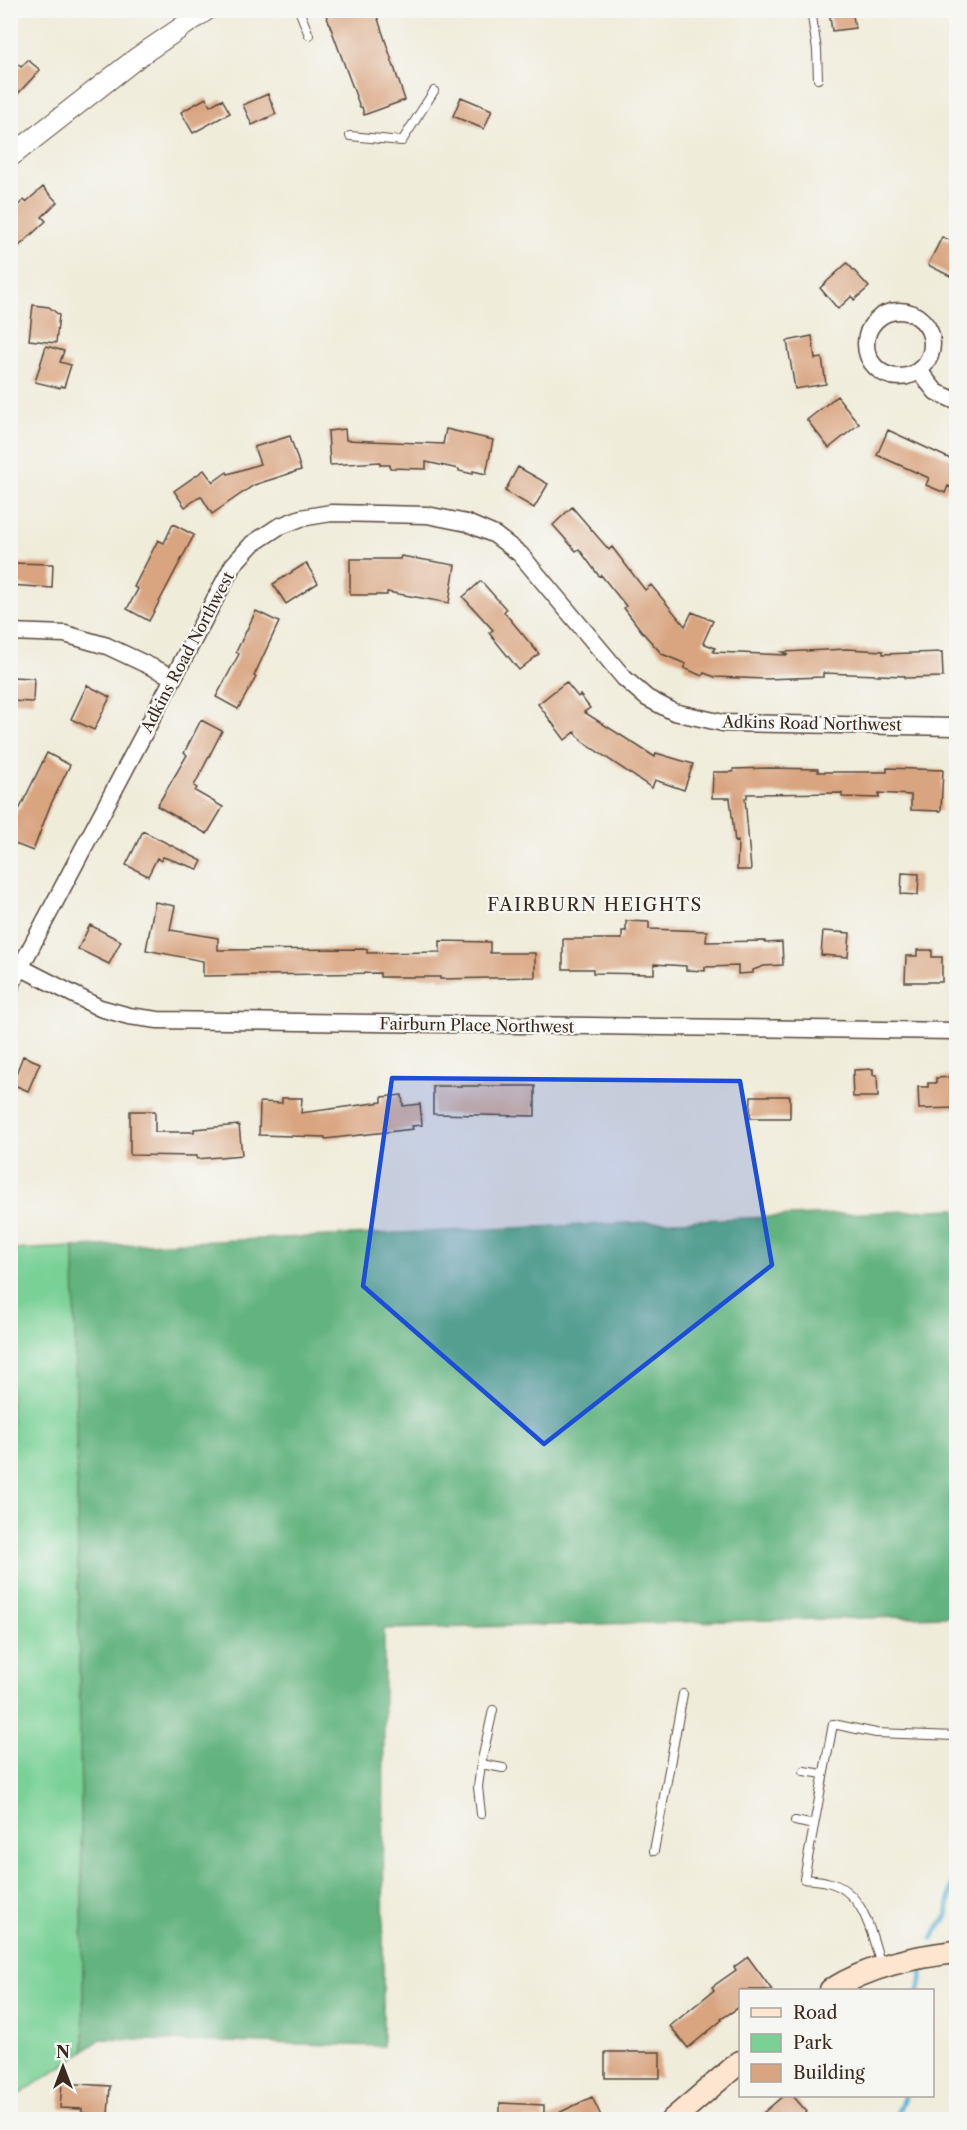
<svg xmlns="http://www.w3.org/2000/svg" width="967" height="2130" viewBox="0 0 967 2130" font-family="'Libre Caslon Text',serif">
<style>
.green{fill:#79d196;stroke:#5a7e5a;stroke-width:1.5}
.forest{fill:#62b37f;stroke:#4e6e4e;stroke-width:1.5}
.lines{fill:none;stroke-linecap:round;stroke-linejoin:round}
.stream{stroke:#52add0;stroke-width:5}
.building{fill:#d9a480}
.service-casing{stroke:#56473a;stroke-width:10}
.minor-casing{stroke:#56473a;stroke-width:19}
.tertiary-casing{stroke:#56473a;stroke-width:22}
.secondary-casing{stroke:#56473a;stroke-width:25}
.service{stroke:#fff;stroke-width:8}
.minor{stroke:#fff;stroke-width:16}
.tertiary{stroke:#fff;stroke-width:20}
.secondary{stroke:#fde5d0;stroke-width:22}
.marked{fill:#1d4ed8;fill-opacity:0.2;stroke:#1d4ed8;stroke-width:4.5;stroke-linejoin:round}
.labels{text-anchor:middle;stroke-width:4.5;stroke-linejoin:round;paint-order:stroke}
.street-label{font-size:16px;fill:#3b2a1e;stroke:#f6f6f2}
.neighbourhood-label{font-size:18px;letter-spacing:1.5px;fill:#3b2a1e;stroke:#f6f6f2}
</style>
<rect width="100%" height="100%" fill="#f6f6f2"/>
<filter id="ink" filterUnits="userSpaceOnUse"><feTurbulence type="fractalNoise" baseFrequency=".0167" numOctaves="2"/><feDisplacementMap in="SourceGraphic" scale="12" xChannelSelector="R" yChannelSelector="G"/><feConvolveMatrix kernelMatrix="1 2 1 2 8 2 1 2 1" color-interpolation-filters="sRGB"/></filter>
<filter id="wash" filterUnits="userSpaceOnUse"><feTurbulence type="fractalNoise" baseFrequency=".008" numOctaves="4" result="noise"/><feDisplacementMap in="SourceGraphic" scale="24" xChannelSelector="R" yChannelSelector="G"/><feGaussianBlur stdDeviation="1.35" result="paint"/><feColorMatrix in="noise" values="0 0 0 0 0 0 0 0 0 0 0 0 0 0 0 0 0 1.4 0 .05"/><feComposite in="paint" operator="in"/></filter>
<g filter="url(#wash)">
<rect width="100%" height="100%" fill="#f0ecda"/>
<path class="green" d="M 74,1247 L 84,2051 L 11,2100 L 11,1250 Z"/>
<path class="forest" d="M 956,1209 L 956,1593 L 949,1616 L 384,1629 L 383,2046 L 101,2039 L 84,2051 L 74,1247 Z"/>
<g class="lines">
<path class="stream" d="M 932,1938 L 947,1916 L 951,1889 L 956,1874
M 919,1990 L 924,1966
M 894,2120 L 905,2096"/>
</g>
<g id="blocks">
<path class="building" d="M 338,10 L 375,10 L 405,100 L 364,115 L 362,107 L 360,107 L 326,15 Z
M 829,10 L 852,10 L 855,28 L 832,31 Z
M 10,58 L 21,67 L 28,60 L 40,70 L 10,102 Z
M 268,94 L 276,114 L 252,125 L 243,105 Z
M 461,97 L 492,110 L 484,129 L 453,116 Z
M 206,98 L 210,106 L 222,99 L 230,113 L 193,133 L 181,112 Z
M 43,187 L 57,202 L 42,217 L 46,221 L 17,248 L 10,240 L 10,212 L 24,200 L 26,202 Z
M 942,237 L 957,243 L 957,267 L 952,277 L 928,265 Z
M 847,263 L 869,287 L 854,300 L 852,296 L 838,309 L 820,288 Z
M 33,305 L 49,307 L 59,315 L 56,343 L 29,340 Z
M 812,336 L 815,359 L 822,358 L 826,384 L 795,389 L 787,341 Z
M 46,346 L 64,351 L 60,362 L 71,365 L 64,387 L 61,386 L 60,388 L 35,382 Z
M 837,396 L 859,424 L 829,448 L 807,420 Z
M 345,429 L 346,440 L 443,444 L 446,429 L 493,440 L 486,474 L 473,471 L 473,474 L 459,471 L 459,469 L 426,462 L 426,469 L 390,468 L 390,465 L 380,465 L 380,462 L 330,465 L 328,431 Z
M 888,430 L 957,462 L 957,490 L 948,486 L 945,493 L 926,485 L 929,478 L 877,455 Z
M 290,436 L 301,470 L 254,485 L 212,514 L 201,496 L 185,507 L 174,491 L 204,470 L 213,482 L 227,472 L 228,474 L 260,464 L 254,447 Z
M 518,467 L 548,484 L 534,508 L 505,491 Z
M 572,507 L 609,550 L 612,547 L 645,590 L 651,585 L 685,626 L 692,612 L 713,621 L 703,643 L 715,648 L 713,652 L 788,655 L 782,652 L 847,649 L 883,651 L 883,654 L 942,652 L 943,677 L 905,678 L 905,676 L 823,673 L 823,677 L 765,679 L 715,677 L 704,673 L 702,676 L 684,668 L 686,664 L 662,654 L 643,633 L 624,608 L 626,606 L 601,575 L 599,576 L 579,549 L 576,551 L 553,525 Z
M 173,524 L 194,535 L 149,621 L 127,609 L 138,589 L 134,587 L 158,540 L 164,543 Z
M 401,556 L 455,565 L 449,603 L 387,592 L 387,595 L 350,595 L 350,559 L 400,559 Z
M 10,563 L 53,564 L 52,588 L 10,585 Z
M 306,563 L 318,583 L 286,604 L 273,584 Z
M 481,581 L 506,609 L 504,612 L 539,654 L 519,670 L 489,633 L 493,630 L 463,597 Z
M 256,611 L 279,622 L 254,676 L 256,677 L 238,709 L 216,697 L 239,654 L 236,652 Z
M 10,677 L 34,678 L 33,702 L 10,701 Z
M 566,682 L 578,697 L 580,695 L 590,708 L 584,712 L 655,757 L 656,753 L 693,764 L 684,790 L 655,780 L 652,788 L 583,742 L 575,732 L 565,740 L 538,704 Z
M 87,685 L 110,697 L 94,730 L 71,719 Z
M 201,720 L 222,731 L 194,786 L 197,788 L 195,791 L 223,807 L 207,834 L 157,806 L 187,755 L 184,753 Z
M 47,753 L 70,765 L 50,806 L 33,851 L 10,842 L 10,828 L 18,807 L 20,808 Z
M 770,768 L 818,769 L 818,772 L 887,772 L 887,768 L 943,770 L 941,811 L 911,810 L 911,795 L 879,793 L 879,798 L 842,797 L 842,793 L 747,794 L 747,798 L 745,798 L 751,870 L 737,870 L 738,841 L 735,842 L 730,798 L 712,798 L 713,772 L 733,772 L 733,769 Z
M 143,831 L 202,861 L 198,869 L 163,857 L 161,861 L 157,858 L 148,876 L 126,865 Z
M 902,873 L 919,874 L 918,895 L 901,894 Z
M 155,902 L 175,906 L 170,930 L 218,938 L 218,950 L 367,949 L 367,953 L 440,952 L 440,941 L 490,942 L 490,953 L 535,953 L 535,977 L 440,979 L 440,977 L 380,977 L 380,973 L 203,976 L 203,961 L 146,950 Z
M 626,921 L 649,922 L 649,929 L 707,931 L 706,942 L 765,941 L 765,943 L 782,942 L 783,965 L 764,966 L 753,970 L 753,973 L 738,974 L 738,966 L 705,967 L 705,971 L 686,970 L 686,966 L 654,964 L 654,974 L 593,973 L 593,969 L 563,969 L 563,939 L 622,939 L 622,931 L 626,931 Z
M 90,925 L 121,941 L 109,964 L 78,949 Z
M 823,931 L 850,933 L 848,957 L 821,955 Z
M 917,950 L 932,950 L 932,957 L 942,957 L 942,982 L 905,982 L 906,956 L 917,956 Z
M 23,1056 L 40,1063 L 28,1091 L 12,1084 Z
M 873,1069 L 873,1075 L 877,1075 L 878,1097 L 853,1097 L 852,1075 L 854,1075 L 854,1070 Z
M 953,1077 L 953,1084 L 957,1083 L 957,1108 L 919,1109 L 918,1087 L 928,1087 L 928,1083 L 936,1083 L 936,1078 Z
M 433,1086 L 535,1086 L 535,1116 L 433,1114 Z
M 402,1095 L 403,1106 L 420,1104 L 422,1125 L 412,1126 L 413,1129 L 325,1139 L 325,1137 L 259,1135 L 260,1102 L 282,1103 L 282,1098 L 302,1098 L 301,1113 L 382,1102 L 382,1097 Z
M 751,1096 L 790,1096 L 790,1118 L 750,1118 Z
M 130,1111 L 155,1111 L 155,1132 L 194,1132 L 194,1129 L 239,1125 L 242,1155 L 197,1159 L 197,1156 L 130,1155 Z
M 748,1957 L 772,1990 L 741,1990 L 741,2006 L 721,2019 L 722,2020 L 688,2048 L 670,2026 L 714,1990 L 712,1987 L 736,1970 L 734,1967 Z
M 605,2052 L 660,2052 L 660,2078 L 605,2078 Z
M 62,2083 L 110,2086 L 108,2115 L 82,2113 L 82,2109 L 60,2108 Z
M 783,2096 L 793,2096 L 807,2112 L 798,2120 L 755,2120 Z
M 592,2097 L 603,2120 L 544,2120 Z
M 500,2103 L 544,2105 L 544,2120 L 500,2120 Z"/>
</g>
</g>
<g filter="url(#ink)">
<use href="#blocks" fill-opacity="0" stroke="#56473a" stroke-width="1.5"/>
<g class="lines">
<g class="service-casing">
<path id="service" d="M 299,10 L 309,35
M 811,10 L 817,50 L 818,79
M 350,136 L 402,141 L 434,91
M 481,1764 L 503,1768
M 804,1771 L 823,1774
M 481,1814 L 478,1787 L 481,1764 L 493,1710
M 795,1821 L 814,1825
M 654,1851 L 683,1694
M 881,1965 C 871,1934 865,1891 827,1882 C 820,1880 811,1880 804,1879 L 833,1724 L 876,1733 L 956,1736"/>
</g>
<g class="minor-casing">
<path id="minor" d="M866 344a33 33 0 1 1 66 0a33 33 0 1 1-66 0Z
M 919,371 L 936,392 L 956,401
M 10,632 L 65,634 L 107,646 L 173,677
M 10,962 L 100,1008 L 129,1016 L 158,1020 L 956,1031
M 10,987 L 233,565 L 252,544 L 278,527 L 301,518 L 331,513 L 427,515 L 467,523 L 495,535 L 520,554 L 624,678 L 647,698 L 674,712 L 723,723 L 956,727"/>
</g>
<g class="tertiary-casing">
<path id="tertiary" d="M 10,157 L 138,57 L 207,10"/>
</g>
<g class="secondary-casing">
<path id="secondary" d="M 831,1990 C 870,1966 912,1957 956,1952
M 672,2120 L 740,2062"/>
</g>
<use href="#service" class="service"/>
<use href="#minor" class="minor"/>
<use href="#tertiary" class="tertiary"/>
<use href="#secondary" class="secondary"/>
</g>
</g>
<path class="marked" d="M 392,1078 L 740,1081 L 772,1265 L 544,1444 L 363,1286 Z"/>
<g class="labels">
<g class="street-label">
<text transform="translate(187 652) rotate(-62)" y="6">Adkins Road Northwest</text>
<text transform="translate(812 723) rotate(1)" y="6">Adkins Road Northwest</text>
<text transform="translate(477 1025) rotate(1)" y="6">Fairburn Place Northwest</text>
</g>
<g class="neighbourhood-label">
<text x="595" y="911">FAIRBURN HEIGHTS</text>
</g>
</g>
<rect width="967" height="2130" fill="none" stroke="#f6f6f2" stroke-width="36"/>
<rect x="739" y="1989" width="195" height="108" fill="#f6f6f2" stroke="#aba49d" stroke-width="1.5"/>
<rect x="751" y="2008" width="30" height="9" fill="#fde5d0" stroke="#aba49d" stroke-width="1.5"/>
<text x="793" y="2019" font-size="18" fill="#3b2a1e">Road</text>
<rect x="751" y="2034" width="30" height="18" fill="#79d196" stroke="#aba49d" stroke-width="1.5"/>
<text x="793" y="2049" font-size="18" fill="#3b2a1e">Park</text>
<rect x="751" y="2064" width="30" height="18" fill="#d9a480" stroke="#aba49d" stroke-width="1.5"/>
<text x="793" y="2079" font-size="18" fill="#3b2a1e">Building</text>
<g transform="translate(63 2067)" stroke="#f6f6f2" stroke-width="4.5" paint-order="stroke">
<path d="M0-4.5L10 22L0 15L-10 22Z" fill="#3b2a1e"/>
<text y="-9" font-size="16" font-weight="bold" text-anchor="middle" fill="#3b2a1e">N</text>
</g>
</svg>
